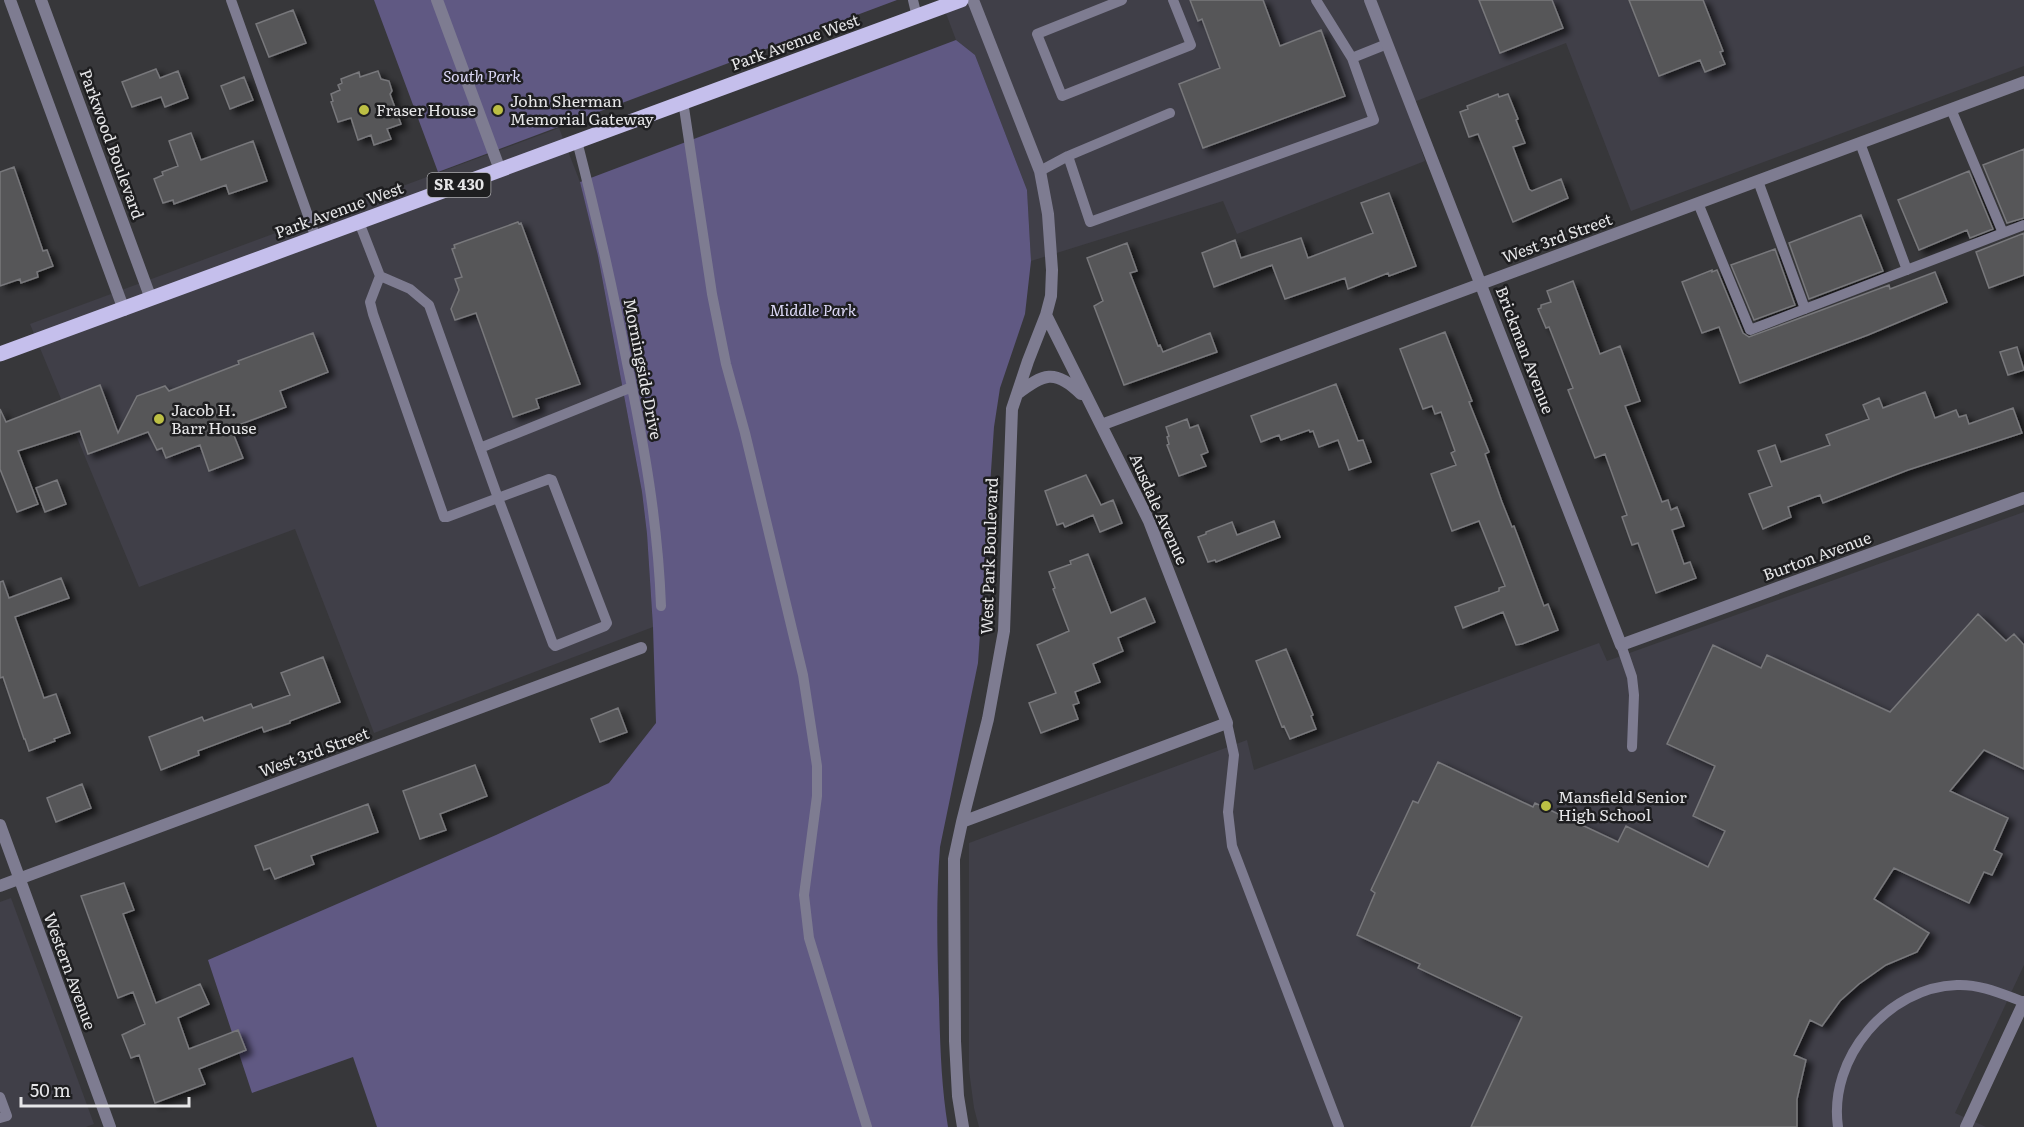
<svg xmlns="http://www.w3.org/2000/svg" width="2024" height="1127" viewBox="0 0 2024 1127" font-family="Literata,serif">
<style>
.built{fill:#403f48}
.green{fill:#605983}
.building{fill:#565659;stroke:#78787b;stroke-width:1.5;filter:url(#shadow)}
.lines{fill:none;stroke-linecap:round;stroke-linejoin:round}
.service{stroke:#7e7c91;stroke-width:10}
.minor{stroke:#7e7c91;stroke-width:12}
.primary{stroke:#c5bfec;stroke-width:15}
.poi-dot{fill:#bcbf44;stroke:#1e1e20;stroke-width:2}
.labels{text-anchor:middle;stroke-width:5;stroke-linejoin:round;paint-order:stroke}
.shield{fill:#1e1e20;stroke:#aaaaac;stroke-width:1.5}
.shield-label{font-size:15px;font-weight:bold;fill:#e6e6e8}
.street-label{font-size:16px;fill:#e6e6e8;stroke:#1e1e20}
.park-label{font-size:16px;font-style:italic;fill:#dcd8f6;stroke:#1e1e20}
.poi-label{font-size:16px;fill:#e6e6e8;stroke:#1e1e20;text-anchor:start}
</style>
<defs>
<filter id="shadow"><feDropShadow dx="6" dy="4" stdDeviation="3" flood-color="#0009"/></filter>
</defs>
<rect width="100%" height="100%" fill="#37373a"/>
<path class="built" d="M 941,0 L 2024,0 L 2024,66 L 1631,211 L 1566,43 L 1406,105 L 1425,161 L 1237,234 L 1223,201 L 1031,261 L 1027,190 L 975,55 L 956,40 Z
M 559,128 L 580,182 L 598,256 L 642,492 L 647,534 L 653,627 L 374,733 L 295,529 L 139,587 L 30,324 Z
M 2024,512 L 2024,965 L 1955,1113 L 1986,1127 L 979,1127 L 974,1108 L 969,1070 L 969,843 L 1247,740 L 1254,770 L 1599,643 L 1607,661 Z
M 11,898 L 94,1124 L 86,1127 L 0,1127 L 0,902 Z"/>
<path class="green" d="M 374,0 L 897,0 L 438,172 Z
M 956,40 L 975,55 L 1027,190 L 1031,261 L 1025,314 L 1000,388 L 994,427 L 978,663 L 940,847 C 936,898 937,948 939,999 C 940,1042 941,1084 948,1127 L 377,1127 L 353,1057 L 252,1093 L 208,960 L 496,835 L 609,783 L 656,723 L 653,627 L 647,534 L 642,492 L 598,256 L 580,182 Z"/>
<path class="building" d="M 1190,0 L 1263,0 L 1280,46 L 1321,30 L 1345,96 L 1203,148 L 1179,84 L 1220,68 L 1202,19 L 1198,21 Z
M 1479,0 L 1552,0 L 1563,28 L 1500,53 Z
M 1629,0 L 1703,0 L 1723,51 L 1720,52 L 1725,64 L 1705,72 L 1700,60 L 1659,76 Z
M 293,10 L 306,43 L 269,57 L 256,24 Z
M 156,69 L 160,78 L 178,71 L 188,98 L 165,107 L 161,97 L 132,107 L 122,82 Z
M 378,71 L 381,79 L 389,81 L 392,91 L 390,94 L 401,124 L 387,129 L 391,139 L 374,145 L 371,135 L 358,140 L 351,118 L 338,122 L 331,102 L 333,101 L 331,94 L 340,90 L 338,85 L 342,83 L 341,79 L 359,72 L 360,77 Z
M 244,77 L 253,100 L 230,109 L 221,86 Z
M 1498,94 L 1499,97 L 1508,94 L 1518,119 L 1516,120 L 1525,143 L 1513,147 L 1529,189 L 1532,191 L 1561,179 L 1568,198 L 1513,222 L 1478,134 L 1469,137 L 1460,112 L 1468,109 L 1467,106 Z
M 191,133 L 201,160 L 253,141 L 267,181 L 229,194 L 226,185 L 174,204 L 173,200 L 163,203 L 154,179 L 163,175 L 162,172 L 178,166 L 169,141 Z
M 2024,149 L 2024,218 L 2007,223 L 1983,165 Z
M 14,167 L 43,251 L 47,250 L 53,266 L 37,272 L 38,277 L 21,283 L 20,279 L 0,286 L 0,172 Z
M 1969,171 L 1993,229 L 1970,238 L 1967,230 L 1919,250 L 1898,200 Z
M 1389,193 L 1416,266 L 1389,276 L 1388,273 L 1348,289 L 1345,278 L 1285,299 L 1272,265 L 1214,287 L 1202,253 L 1235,240 L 1241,258 L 1301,238 L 1308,258 L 1373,233 L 1361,203 Z
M 1861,215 L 1883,271 L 1809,299 L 1789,243 Z
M 518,222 L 519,224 L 521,223 L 580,384 L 536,399 L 539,408 L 513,417 L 476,313 L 455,320 L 451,309 L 459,290 L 455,279 L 462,277 L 452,249 L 455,248 L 454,245 Z
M 2024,233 L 2024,275 L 1989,288 L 1976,252 Z
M 1127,243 L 1137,271 L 1130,273 L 1158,346 L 1160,345 L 1163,352 L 1210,333 L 1217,352 L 1124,385 L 1094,306 L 1103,301 L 1087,258 Z
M 1775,249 L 1795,305 L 1754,320 L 1731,265 Z
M 1712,270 L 1712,272 L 1717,270 L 1743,333 L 1749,337 L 1889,285 L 1890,289 L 1935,272 L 1947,302 L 1868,335 L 1740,383 L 1719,327 L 1702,333 L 1682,282 Z
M 1573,281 L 1600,354 L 1620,346 L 1640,401 L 1625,406 L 1662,502 L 1668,500 L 1671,510 L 1677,507 L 1684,526 L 1672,530 L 1684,564 L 1690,562 L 1696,578 L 1656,593 L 1638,543 L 1632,545 L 1622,517 L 1627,515 L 1605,454 L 1595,458 L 1568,390 L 1573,388 L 1549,327 L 1546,328 L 1538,309 L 1541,308 L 1541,305 L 1551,302 L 1547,291 Z
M 1445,332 L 1472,401 L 1469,402 L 1489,452 L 1485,454 L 1502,502 L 1512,527 L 1514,526 L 1544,606 L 1548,604 L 1558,630 L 1522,644 L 1516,645 L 1503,612 L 1463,628 L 1455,607 L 1499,591 L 1499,588 L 1505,586 L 1479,521 L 1452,531 L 1431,474 L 1456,465 L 1451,453 L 1455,451 L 1441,412 L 1435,414 L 1432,406 L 1423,409 L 1400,349 Z
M 313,333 L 328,372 L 280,391 L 286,407 L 231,428 L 243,458 L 209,471 L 200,445 L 166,458 L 162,448 L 157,450 L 148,432 L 88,454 L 80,431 L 18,451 L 38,504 L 17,512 L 0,469 L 0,409 L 6,422 L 100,385 L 118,433 L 137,396 L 165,386 L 169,391 L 239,364 L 238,361 Z
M 2017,347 L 2024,370 L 2008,375 L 2000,352 Z
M 1336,384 L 1358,441 L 1363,440 L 1371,462 L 1349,470 L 1338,440 L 1319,447 L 1313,431 L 1310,432 L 1309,430 L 1281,440 L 1279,435 L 1261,442 L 1251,416 Z
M 1925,392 L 1935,418 L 1956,410 L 1959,417 L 1966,415 L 1969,424 L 2013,408 L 2022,433 L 1908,470 L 1823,503 L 1820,495 L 1788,507 L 1791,517 L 1763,529 L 1749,494 L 1772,486 L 1758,451 L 1775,445 L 1781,462 L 1830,445 L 1826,435 L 1869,419 L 1863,405 L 1879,398 L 1883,408 Z
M 1187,419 L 1190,428 L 1198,425 L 1208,452 L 1201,455 L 1206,466 L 1179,476 L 1167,445 L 1169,444 L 1167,437 L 1169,436 L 1166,427 Z
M 1086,475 L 1101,505 L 1113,500 L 1122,523 L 1100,532 L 1093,515 L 1065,527 L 1063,523 L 1057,525 L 1045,491 Z
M 57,480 L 66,504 L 45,512 L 36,488 Z
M 1274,521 L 1280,537 L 1216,562 L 1215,560 L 1208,562 L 1198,537 L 1206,534 L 1206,532 L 1232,522 L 1237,535 Z
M 1088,554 L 1111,613 L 1145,598 L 1155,622 L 1118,638 L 1123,651 L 1093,664 L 1100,682 L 1075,692 L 1079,703 L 1073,705 L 1078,719 L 1041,733 L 1029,703 L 1056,693 L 1037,645 L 1069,631 L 1053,589 L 1055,588 L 1049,572 L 1071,564 L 1070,561 Z
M 61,578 L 69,598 L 15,617 L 44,698 L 56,694 L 70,733 L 54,739 L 55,741 L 29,751 L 25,739 L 24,739 L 3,677 L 0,678 L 0,582 L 3,581 L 9,598 Z
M 1978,614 L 2006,641 L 2014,634 L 2024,645 L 2024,769 L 1984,750 L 1950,791 L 2008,818 L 1994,850 L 2002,854 L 1992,875 L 1984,872 L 1969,903 L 1894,868 L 1874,899 L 1929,933 L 1917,952 L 1886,965 L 1859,984 L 1840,1001 L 1822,1026 L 1810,1020 L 1794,1055 L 1806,1060 L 1797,1099 L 1797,1127 L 1471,1127 L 1522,1017 L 1418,968 L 1420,964 L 1357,935 L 1375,893 L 1371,890 L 1413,801 L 1418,803 L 1438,762 L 1533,807 L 1535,803 L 1618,842 L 1626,826 L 1708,867 L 1725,831 L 1693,816 L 1715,766 L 1667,744 L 1713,645 L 1761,668 L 1767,655 L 1890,712 Z
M 1286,649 L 1313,715 L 1311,716 L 1316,729 L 1290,739 L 1284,726 L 1282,727 L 1256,661 Z
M 323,657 L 340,702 L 290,721 L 290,723 L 264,732 L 262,727 L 198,751 L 199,755 L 161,770 L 149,737 L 202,717 L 204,721 L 251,704 L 253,708 L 290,695 L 281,673 Z
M 618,708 L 627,732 L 600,742 L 591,719 Z
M 475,765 L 487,796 L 440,814 L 446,830 L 420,839 L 403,791 Z
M 82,784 L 91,808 L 56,822 L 47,798 Z
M 368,804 L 378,832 L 311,856 L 314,864 L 275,879 L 270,868 L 264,870 L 255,846 Z
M 124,883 L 134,910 L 123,914 L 156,1003 L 200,984 L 209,1004 L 178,1018 L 189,1049 L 238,1030 L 246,1050 L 199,1069 L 205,1084 L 155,1103 L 139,1055 L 131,1058 L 122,1035 L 145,1024 L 133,992 L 118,998 L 81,896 Z"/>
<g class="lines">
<path class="service" d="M 231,0 L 316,238
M 913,0 L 917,17
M 1122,0 L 1037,34 L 1062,96 L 1191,45 L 1173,0
M 1316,0 L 1352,58 L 1387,44
M 683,101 L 712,294 L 726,364 L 745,433 L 803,675 L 817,766 L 817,796 L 804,895 L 809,938 L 867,1127
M 1951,109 L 2003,233
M 1170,113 L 1068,156 L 1090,222 L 1374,120 L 1352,58
M 577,141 C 596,215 613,289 627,363 C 644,444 658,523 661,606
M 1860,143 L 1907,270
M 1040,171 L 1068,156
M 1758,181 L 1805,309
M 1698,203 L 1750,330 L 2024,225
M 359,222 L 380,276 L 370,302 L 373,314 L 444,517 L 447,517 L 549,479 L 552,480 L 607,623 L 605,626 L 555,646 L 553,644 L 498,498 L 429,305 L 410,289 L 380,276
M 480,448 L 632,387
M 1621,645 L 1632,677 L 1634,695 L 1632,747
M 1227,723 L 1234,755 L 1228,812 L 1232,846 L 1339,1127
M 0,1097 L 7,1116 L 0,1118
M 1838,1127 C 1828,1058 1888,987 1957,985 C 1981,984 2002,994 2024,1002"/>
<path class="minor" d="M 10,0 L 124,310
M 41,0 L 151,299
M 437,0 L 500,170
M 1370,0 L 1621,645 L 2024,498
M 1017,394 C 1043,374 1055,368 1081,394
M 1101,425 L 2024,82
M 962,822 L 1227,723 L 1149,521 L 1046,315
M 0,825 L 110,1127
M 0,886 L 641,648
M 963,1127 L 958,1096 L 955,1041 L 954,859 L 962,822 L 988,719 L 1004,631 L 1012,409 L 1028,361 L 1046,315 L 1051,296 L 1052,270 L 1048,214 L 1040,171 L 973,0
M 1966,1127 L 2024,1002"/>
<path class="primary" d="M 0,354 L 961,0"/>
</g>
<g class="poi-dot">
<circle cx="364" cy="110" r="6"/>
<circle cx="498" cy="110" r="6"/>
<circle cx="159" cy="419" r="6"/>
<circle cx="1546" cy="806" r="6"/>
</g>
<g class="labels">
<rect class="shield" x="427.5" y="173" width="63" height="24" rx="4.5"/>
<g class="shield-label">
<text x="459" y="190">SR 430</text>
</g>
<g class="street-label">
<text transform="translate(795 42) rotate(-20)" y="6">Park Avenue West</text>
<text transform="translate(112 144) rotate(70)" y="6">Parkwood Boulevard</text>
<text transform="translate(339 210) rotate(-20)" y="6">Park Avenue West</text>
<text transform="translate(1557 238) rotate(-20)" y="6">West 3rd Street</text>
<text transform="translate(1525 350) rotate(69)" y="6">Brickman Avenue</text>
<text transform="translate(643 369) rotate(79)" y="6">Morningside Drive</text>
<text transform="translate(1159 509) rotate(66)" y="6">Ausdale Avenue</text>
<text transform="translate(989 556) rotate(-88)" y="6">West Park Boulevard</text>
<text transform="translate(1817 556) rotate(-20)" y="6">Burton Avenue</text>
<text transform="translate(314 752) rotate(-20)" y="6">West 3rd Street</text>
<text transform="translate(70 971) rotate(70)" y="6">Western Avenue</text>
</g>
<g class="park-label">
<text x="482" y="82">South Park</text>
<text x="813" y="316">Middle Park</text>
</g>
<g class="poi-label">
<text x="510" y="107">John Sherman<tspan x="510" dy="18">Memorial Gateway</tspan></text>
<text x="376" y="116">Fraser House</text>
<text x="171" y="416">Jacob H.<tspan x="171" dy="18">Barr House</tspan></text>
<text x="1558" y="803">Mansfield Senior<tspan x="1558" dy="18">High School</tspan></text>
</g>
</g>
<path d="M21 1097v9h168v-9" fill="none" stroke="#e6e6e8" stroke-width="3"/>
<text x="30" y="1097" font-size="18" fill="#e6e6e8" stroke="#1e1e20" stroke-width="4.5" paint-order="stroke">50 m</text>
</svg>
